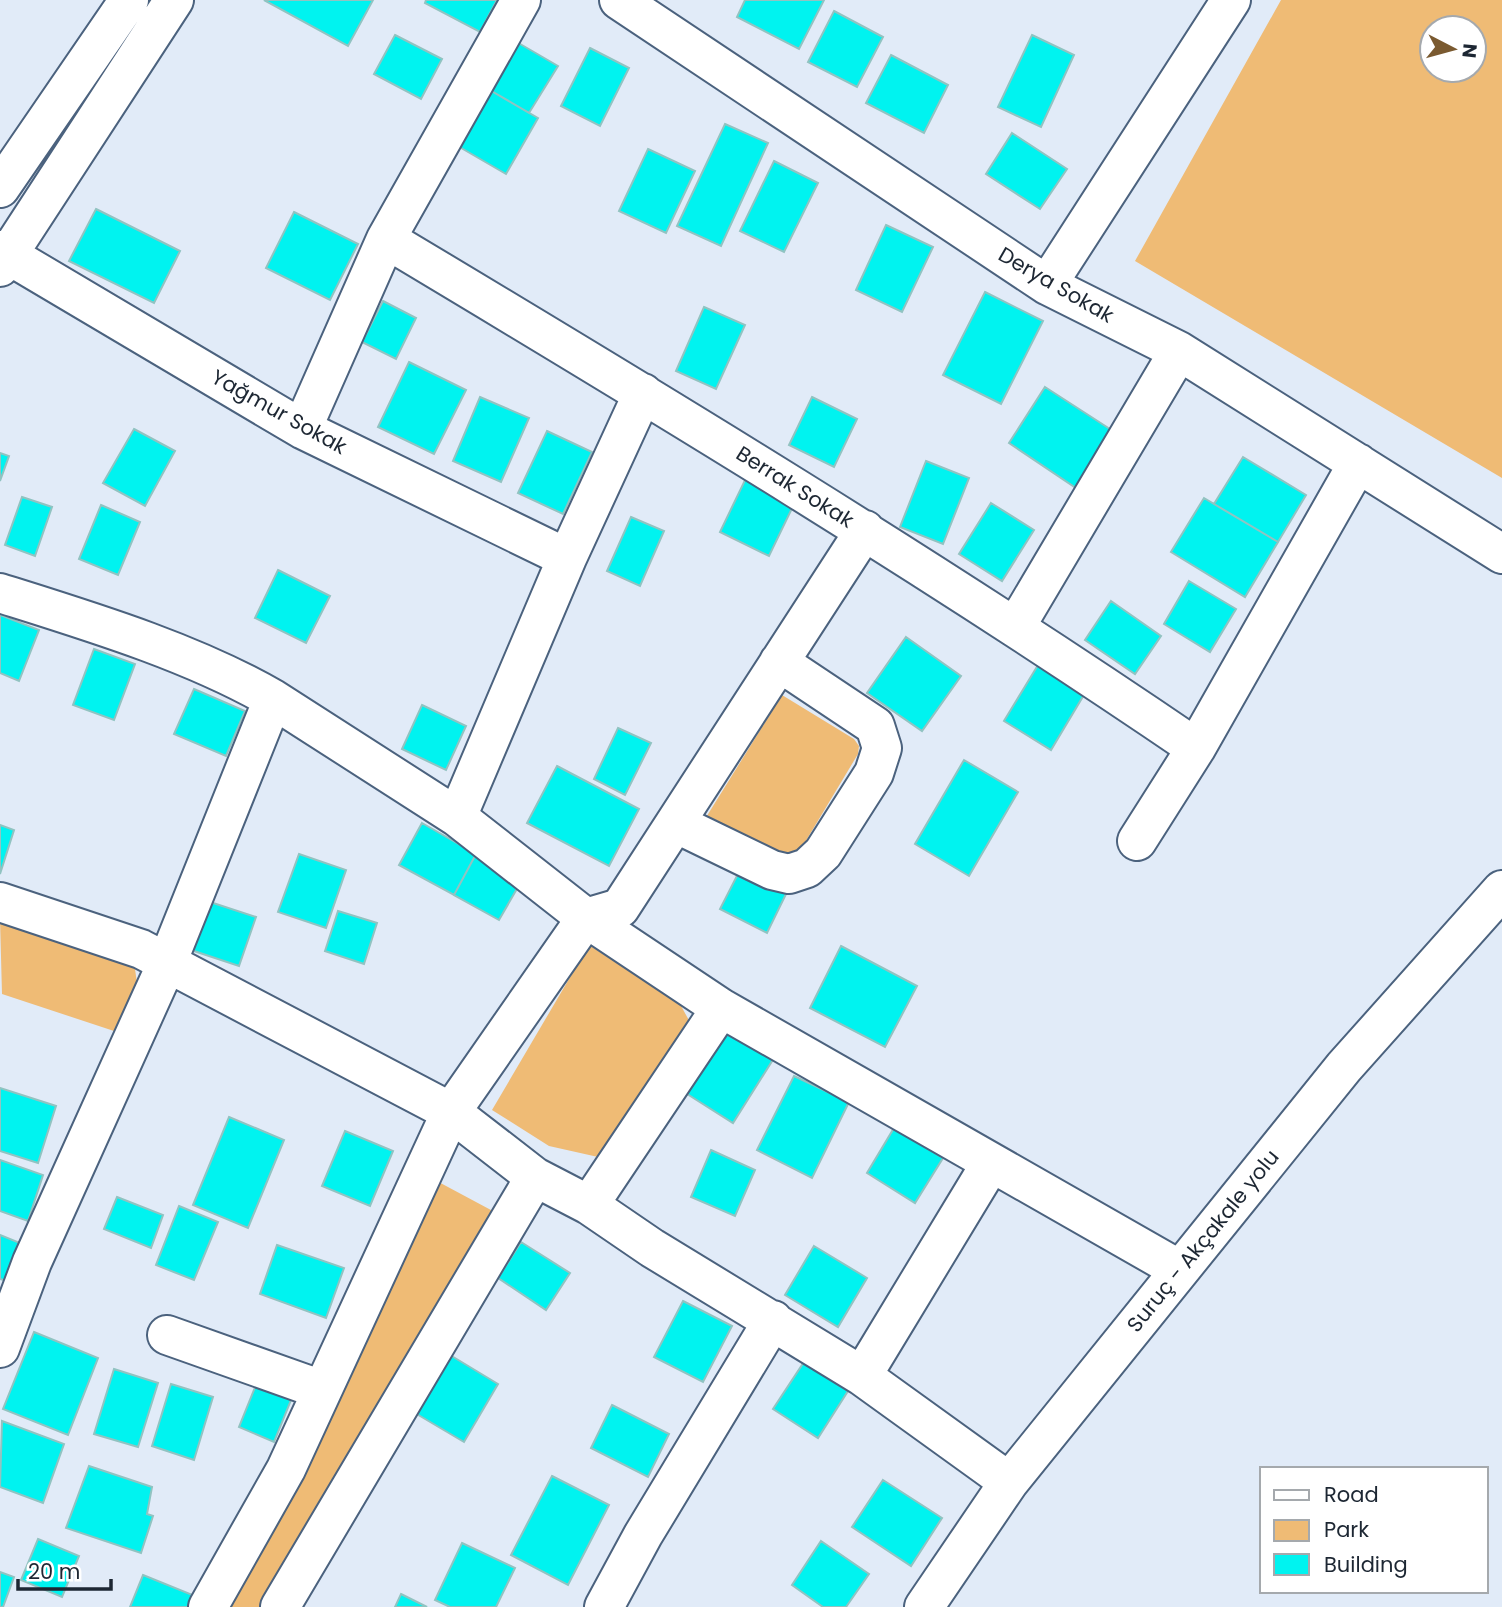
<svg xmlns="http://www.w3.org/2000/svg" width="1502" height="1607" viewBox="0 0 1502 1607" font-family="Poppins,sans-serif">
<style>
.green{fill:#efbb75;fill-rule:evenodd}
.building{fill:#00f3f0;stroke:#91c3c1;stroke-width:2}
.lines{fill:none;stroke-linecap:round;stroke-linejoin:round}
.minor-casing{stroke:#4b627e;stroke-width:42}
.minor{stroke:#fff;stroke-width:38}
.labels{text-anchor:middle;stroke-width:5;stroke-linejoin:round;paint-order:stroke}
.street-label{font-size:21px;fill:#1d2733;stroke:#fff}
</style>
<rect width="100%" height="100%" fill="#e1ebf8"/>
<path class="green" d="M 1281,0 L 1502,0 L 1502,478 L 1135,261 ZM 1474,28 L 1474,70 L 1432,70 L 1432,28 Z
M 782,695 L 854,739 L 859,746 L 858,754 L 798,854 L 778,856 L 705,819 Z
M 0,919 L 134,962 L 137,983 L 114,1031 L 2,994 Z
M 589,945 L 680,1004 L 691,1024 L 607,1159 L 549,1146 L 492,1110 Z
M 433,1179 L 504,1217 L 264,1607 L 224,1607 Z"/>
<path class="building" d="M 264,0 L 373,0 L 348,46 Z
M 426,0 L 497,0 L 480,32 L 425,3 Z
M 745,0 L 824,0 L 799,49 L 737,17 Z
M 834,11 L 883,37 L 857,87 L 808,62 Z
M 395,35 L 442,59 L 421,99 L 374,74 Z
M 1032,35 L 1074,55 L 1041,127 L 998,107 Z
M 515,41 L 558,66 L 529,113 L 488,89 Z
M 590,48 L 629,68 L 600,126 L 561,106 Z
M 891,55 L 948,85 L 924,133 L 866,103 Z
M 488,89 L 538,118 L 506,174 L 456,145 Z
M 725,124 L 768,143 L 721,246 L 677,226 Z
M 1012,133 L 1067,169 L 1040,209 L 986,174 Z
M 648,149 L 695,171 L 666,233 L 619,211 Z
M 774,161 L 818,183 L 784,252 L 740,231 Z
M 96,209 L 180,251 L 154,303 L 69,261 Z
M 294,212 L 358,244 L 330,300 L 266,268 Z
M 886,225 L 933,247 L 902,312 L 856,290 Z
M 985,292 L 1043,321 L 1001,404 L 943,375 Z
M 383,301 L 416,318 L 396,359 L 362,342 Z
M 704,307 L 745,325 L 716,389 L 676,371 Z
M 409,362 L 466,390 L 434,454 L 378,427 Z
M 1045,387 L 1113,431 L 1076,488 L 1009,443 Z
M 480,397 L 529,418 L 501,482 L 453,461 Z
M 812,397 L 857,419 L 834,467 L 789,445 Z
M 134,429 L 175,451 L 145,506 L 103,483 Z
M 547,431 L 592,452 L 563,514 L 518,493 Z
M 0,453 L 9,456 L 0,481 Z
M 1243,457 L 1306,495 L 1278,542 L 1214,504 Z
M 926,461 L 969,478 L 943,544 L 900,527 Z
M 747,476 L 796,500 L 769,556 L 720,532 Z
M 22,497 L 52,507 L 35,556 L 5,545 Z
M 1204,498 L 1278,542 L 1245,597 L 1171,552 Z
M 991,503 L 1034,530 L 1002,581 L 959,554 Z
M 101,505 L 140,522 L 118,575 L 79,559 Z
M 631,517 L 664,531 L 640,586 L 607,571 Z
M 278,570 L 330,596 L 306,643 L 255,618 Z
M 1189,581 L 1236,609 L 1210,652 L 1164,624 Z
M 1111,601 L 1161,636 L 1135,674 L 1085,640 Z
M 0,615 L 39,630 L 19,681 L 0,673 Z
M 906,637 L 961,676 L 922,731 L 867,693 Z
M 94,649 L 135,664 L 114,720 L 73,705 Z
M 1038,665 L 1085,693 L 1051,750 L 1004,721 Z
M 194,689 L 245,711 L 226,756 L 174,734 Z
M 422,705 L 466,726 L 446,770 L 402,749 Z
M 618,728 L 651,743 L 625,795 L 594,779 Z
M 964,760 L 1018,792 L 969,876 L 915,844 Z
M 557,766 L 639,809 L 609,866 L 527,823 Z
M 422,823 L 476,854 L 454,895 L 399,865 Z
M 0,825 L 14,830 L 0,874 Z
M 299,854 L 346,870 L 326,928 L 278,912 Z
M 476,854 L 522,880 L 499,920 L 454,895 Z
M 742,866 L 788,890 L 767,933 L 720,909 Z
M 204,900 L 256,917 L 239,966 L 188,949 Z
M 338,911 L 377,923 L 364,964 L 325,951 Z
M 841,946 L 917,986 L 885,1047 L 810,1008 Z
M 725,1027 L 774,1058 L 733,1123 L 684,1092 Z
M 794,1076 L 849,1102 L 812,1178 L 757,1150 Z
M 0,1088 L 56,1106 L 38,1163 L 0,1151 Z
M 229,1117 L 284,1140 L 248,1228 L 193,1205 Z
M 894,1128 L 943,1158 L 915,1203 L 867,1173 Z
M 345,1131 L 393,1151 L 370,1206 L 322,1186 Z
M 711,1150 L 755,1170 L 735,1216 L 691,1197 Z
M 0,1160 L 43,1175 L 28,1221 L 0,1211 Z
M 117,1197 L 163,1215 L 151,1248 L 104,1229 Z
M 179,1206 L 218,1222 L 194,1280 L 156,1265 Z
M 0,1235 L 20,1243 L 7,1281 L 0,1279 Z
M 521,1242 L 570,1273 L 546,1310 L 498,1278 Z
M 277,1245 L 344,1268 L 326,1318 L 260,1294 Z
M 814,1246 L 867,1278 L 838,1327 L 785,1295 Z
M 683,1301 L 732,1326 L 703,1382 L 654,1357 Z
M 34,1332 L 98,1358 L 68,1435 L 3,1409 Z
M 450,1355 L 498,1384 L 464,1442 L 415,1413 Z
M 804,1362 L 848,1391 L 818,1438 L 773,1409 Z
M 114,1369 L 158,1383 L 138,1447 L 94,1434 Z
M 258,1380 L 293,1395 L 274,1442 L 239,1427 Z
M 171,1384 L 213,1397 L 194,1460 L 152,1446 Z
M 612,1405 L 669,1434 L 648,1477 L 591,1448 Z
M 2,1421 L 64,1444 L 43,1503 L 0,1487 Z
M 89,1466 L 152,1487 L 147,1514 L 153,1516 L 141,1553 L 66,1528 Z
M 552,1476 L 609,1505 L 568,1585 L 511,1555 Z
M 883,1480 L 942,1518 L 911,1566 L 852,1527 Z
M 38,1539 L 79,1556 L 62,1597 L 21,1580 Z
M 821,1541 L 869,1574 L 846,1607 L 823,1607 L 792,1585 Z
M 462,1543 L 515,1568 L 496,1607 L 450,1607 L 435,1600 Z
M 0,1572 L 14,1577 L 3,1607 L 0,1607 Z
M 143,1575 L 195,1596 L 191,1607 L 130,1607 Z
M 401,1594 L 427,1607 L 395,1607 Z"/>
<g class="lines">
<g class="minor-casing">
<path id="minor" d="M 619,0 L 1047,285 L 1179,351 L 1502,554
M 0,188 L 129,0
M 386,239 C 660,403 932,568 1196,748
M 0,250 L 302,429 L 567,558
M 0,267 L 174,0
M 1047,285 L 1231,0
M 302,429 L 386,239 L 521,0
M 0,593 C 89,621 192,652 273,699 L 457,817 L 586,918 L 721,1008 L 1180,1270
M 1016,626 L 1179,351
M 457,817 L 567,558 L 643,393
M 675,823 L 772,870 L 789,874 L 807,868 L 823,853 L 874,773 L 882,748 L 875,726 L 779,662
M 1137,841 L 1196,748 L 1358,463
M 0,902 L 141,949 L 451,1112 L 535,1177 L 589,1205 L 652,1248 L 862,1376 L 1009,1482
M 589,1205 L 721,1008
M 167,1335 L 322,1390
M 0,1348 L 32,1262 L 167,963 L 273,699
M 862,1376 L 991,1163
M 208,1607 L 286,1469 L 451,1112 L 586,918 L 620,908 L 865,530
M 280,1607 L 535,1177
M 604,1607 L 643,1535 L 773,1320
M 924,1607 L 1009,1482 L 1344,1067 L 1502,890"/>
</g>
<use href="#minor" class="minor"/>
</g>
<g class="labels">
<g class="street-label">
<text transform="translate(1056 285) rotate(30)" y="7">Derya Sokak</text>
<text transform="translate(279 412) rotate(29)" y="7">Yağmur Sokak</text>
<text transform="translate(795 487) rotate(32)" y="7">Berrak Sokak</text>
<text transform="translate(1203 1241) rotate(-51)" y="7">Suruç - Akçakale yolu</text>
</g>
</g>
<rect x="1260" y="1467" width="228" height="126" fill="#ffffff" stroke="#a5a9ad" stroke-width="2"/>
<rect x="1274" y="1490" width="35" height="10" fill="#ffffff" stroke="#a5a9ad" stroke-width="2"/>
<text x="1324" y="1502" font-size="21" fill="#1d2733">Road</text>
<rect x="1274" y="1520" width="35" height="21" fill="#efbb75" stroke="#a5a9ad" stroke-width="2"/>
<text x="1324" y="1537" font-size="21" fill="#1d2733">Park</text>
<rect x="1274" y="1554" width="35" height="21" fill="#00f3f0" stroke="#a5a9ad" stroke-width="2"/>
<text x="1324" y="1572" font-size="21" fill="#1d2733">Building</text>
<g transform="translate(1453 49) rotate(96)"><circle r="33" fill="#ffffff" stroke="#a5a9ad" stroke-width="2"/>
<path d="M0-5L12 26L0 18L-12 26Z" fill="#7a5a30"/>
<text y="-10" font-size="19" font-weight="bold" text-anchor="middle" fill="#1d2733">N</text>
</g>
<path d="M18 1579v10h93v-10" fill="none" stroke="#1d2733" stroke-width="3.5"/>
<text x="28" y="1579" font-size="21" fill="#1d2733" stroke="#ffffff" stroke-width="5" paint-order="stroke">20 m</text>
</svg>
